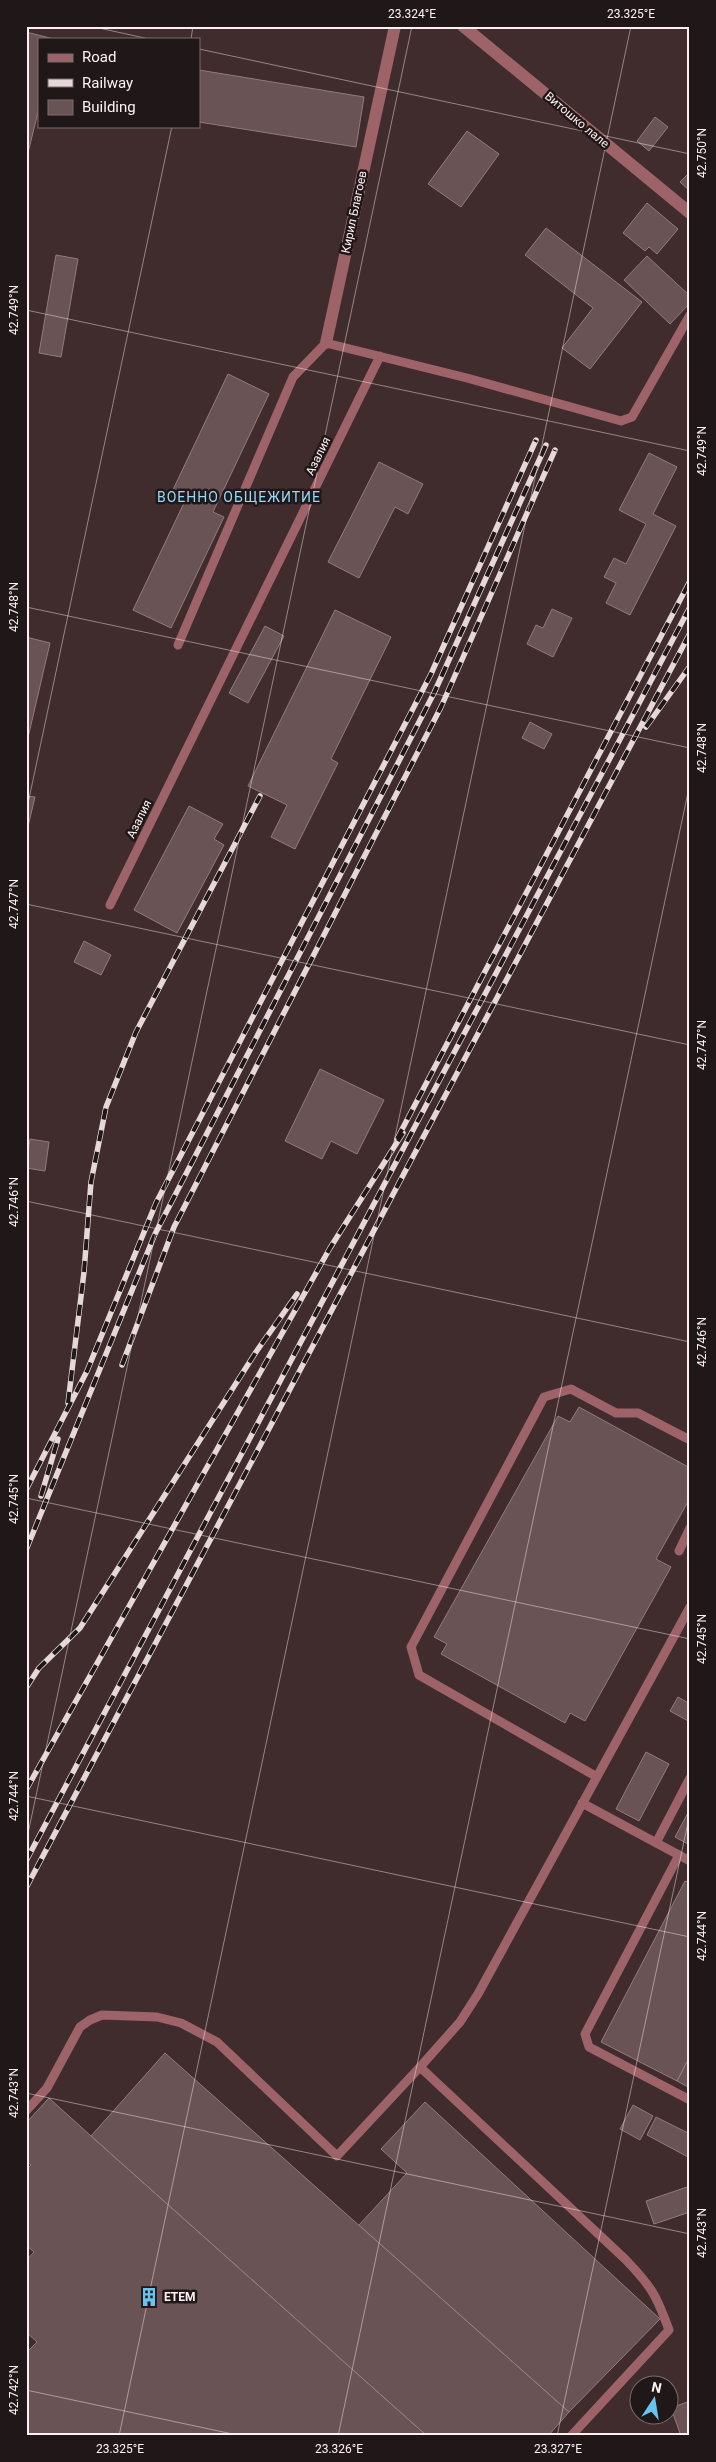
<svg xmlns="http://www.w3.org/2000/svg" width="716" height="2462" viewBox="0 0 716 2462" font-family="Roboto,sans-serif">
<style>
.building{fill:#6a5355;stroke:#937b7c}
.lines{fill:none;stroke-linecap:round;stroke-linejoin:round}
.lane{stroke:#9d6368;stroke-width:9}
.street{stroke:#9d6368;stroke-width:12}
.rail-casing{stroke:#e6d8d9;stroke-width:5.5}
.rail{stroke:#201718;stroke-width:4;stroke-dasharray:11;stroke-linecap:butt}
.ticks{fill:none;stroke:#fff1f2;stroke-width:1;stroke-opacity:0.45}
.labels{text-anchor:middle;stroke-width:5;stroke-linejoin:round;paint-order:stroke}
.street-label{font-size:12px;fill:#fff1f2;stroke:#201718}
.poi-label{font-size:12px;font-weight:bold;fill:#fff1f2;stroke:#201718;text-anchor:start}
.neighbourhood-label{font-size:14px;letter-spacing:1px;fill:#97d9f9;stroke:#201718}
.neatline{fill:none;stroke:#fff1f2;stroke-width:2}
.ticks-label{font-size:12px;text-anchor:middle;fill:#fff1f2}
</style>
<rect width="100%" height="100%" fill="#402c2d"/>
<path class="building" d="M 26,32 L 54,39 L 39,39 L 39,108 L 26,161 Z
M 199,70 L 364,97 L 356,147 L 199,122 Z
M 655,117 L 668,127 L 649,151 L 637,141 Z
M 467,131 L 499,154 L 461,207 L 428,184 Z
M 690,172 L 690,191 L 680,182 Z
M 647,203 L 678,229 L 657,254 L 649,247 L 645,251 L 623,233 Z
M 546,228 L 642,302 L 590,369 L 562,348 L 593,308 L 525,255 Z
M 56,255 L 78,259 L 61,357 L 39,353 Z
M 647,256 L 690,296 L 690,303 L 670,324 L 624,280 Z
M 228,374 L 269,394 L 213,512 L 224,517 L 171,628 L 133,610 L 184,503 L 170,496 Z
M 649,453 L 677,467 L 653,514 L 676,526 L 630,615 L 606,603 L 616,583 L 604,577 L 614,558 L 626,564 L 646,524 L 619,510 Z
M 379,462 L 423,484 L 408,514 L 395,507 L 359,578 L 328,562 Z
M 552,609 L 572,618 L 553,657 L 527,644 L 536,625 L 543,628 Z
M 335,610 L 391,637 L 331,759 L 338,763 L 295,849 L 271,837 L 287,805 L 248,786 Z
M 265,626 L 284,636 L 248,703 L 229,693 Z
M 26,637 L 50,643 L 27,742 L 26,742 Z
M 530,722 L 552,734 L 544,749 L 522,738 Z
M 26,796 L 35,797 L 26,835 Z
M 189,806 L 223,824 L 214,839 L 224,845 L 177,933 L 134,910 Z
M 84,941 L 111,955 L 101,975 L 74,962 Z
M 320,1069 L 384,1100 L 357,1154 L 331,1141 L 322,1159 L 285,1141 Z
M 30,1139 L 49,1142 L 45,1171 L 26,1168 Z
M 579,1407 L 690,1468 L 690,1498 L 656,1559 L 671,1567 L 585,1721 L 570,1713 L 565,1723 L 441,1654 L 447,1644 L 434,1637 L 558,1416 L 570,1422 Z
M 678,1697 L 690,1704 L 690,1722 L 670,1711 Z
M 646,1752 L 669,1764 L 639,1821 L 616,1809 Z
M 690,1809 L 690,1841 L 688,1844 L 675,1837 Z
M 685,1881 L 690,1883 L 690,2056 L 677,2081 L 601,2042 Z
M 165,2053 L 569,2412 L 548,2436 L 427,2436 L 91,2136 Z
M 690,2056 L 690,2088 L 677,2081 Z
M 49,2098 L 91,2136 L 427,2436 L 26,2436 L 26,2353 L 37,2342 L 26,2332 L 26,2261 L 34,2252 L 26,2245 L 26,2170 L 31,2165 L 26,2161 L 26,2123 Z
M 425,2102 L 660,2319 L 569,2412 L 359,2225 L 407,2173 L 381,2149 Z
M 633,2105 L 653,2116 L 640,2140 L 620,2129 Z
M 656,2117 L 690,2134 L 690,2158 L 647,2135 Z
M 690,2186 L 690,2212 L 654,2224 L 646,2201 Z
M 690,2401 L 690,2436 L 681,2436 L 671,2408 Z"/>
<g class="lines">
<path class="lane" d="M 178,645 L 293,377 L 326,343 L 467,378 L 621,421 L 632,417 L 690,315
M 110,905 L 380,356
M 679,1551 L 690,1528
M 597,1777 L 419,1675 L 411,1647 L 544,1397 L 571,1389 L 616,1413 L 638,1413 L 690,1440
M 582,1803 L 690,1861
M 656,1843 L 690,1778
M 679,1855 L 585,2034 L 589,2047 L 690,2100
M 420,2067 L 460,2022 L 478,1994 L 690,1607
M 26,2111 L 47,2088 L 80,2027 L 90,2020 L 102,2015 L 157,2017 L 181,2023 L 217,2042 L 337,2156 L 420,2067 L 625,2259 C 651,2286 656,2294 669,2330 L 571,2436"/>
<path class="street" d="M 463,26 L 690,213
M 326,343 L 395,26"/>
<g class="rail-casing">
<path id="rail" d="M 646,727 L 690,666
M 397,1139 L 690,581
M 122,1365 L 174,1227 L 441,707 L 555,450
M 68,1403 L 84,1272 L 91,1182 L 106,1107 L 136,1032 L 260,796
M 26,1490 L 87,1371 L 156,1203 L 431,674 L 536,440
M 41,1496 L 58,1439
M 26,1550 L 155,1234 L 434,693 L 546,445
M 26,1688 L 39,1668 L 80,1628 L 256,1352 L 297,1294
M 26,1790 L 330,1248 L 403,1133
M 26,1861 L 690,607
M 26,1888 L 690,633"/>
</g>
<use href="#rail" class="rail"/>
</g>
<path class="ticks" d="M 90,26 L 149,39M 191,39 L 193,26M 199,49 L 690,154M 26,310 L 690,451M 26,607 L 690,748M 26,813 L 172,126M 26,904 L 690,1045M 26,1201 L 690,1342M 26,1498 L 690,1639M 26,1796 L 690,1937M 26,1843 L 412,26M 26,2093 L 690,2234M 26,2390 L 242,2436M 119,2436 L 631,26M 338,2436 L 690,783M 557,2436 L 690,1813"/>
<defs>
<g id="building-bare" transform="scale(1.5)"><path d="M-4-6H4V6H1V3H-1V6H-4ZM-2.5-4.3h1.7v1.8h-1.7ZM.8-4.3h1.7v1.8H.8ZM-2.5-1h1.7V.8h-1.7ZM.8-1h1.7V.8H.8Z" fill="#66c4ef" stroke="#201718" stroke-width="2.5" paint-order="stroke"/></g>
</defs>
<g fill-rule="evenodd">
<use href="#building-bare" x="149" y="2297"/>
</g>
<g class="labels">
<g class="street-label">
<text transform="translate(577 120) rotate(40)" y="4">Витошко лале</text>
<text transform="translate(354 212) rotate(-78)" y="4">Кирил Благоев</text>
<text transform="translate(318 456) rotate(-64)" y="4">Азалия</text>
<text transform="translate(139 819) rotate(-64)" y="4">Азалия</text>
</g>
<g class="poi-label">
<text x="164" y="2301">ЕТЕМ</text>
</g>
<g class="neighbourhood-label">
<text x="239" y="502">ВОЕННО ОБЩЕЖИТИЕ</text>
</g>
</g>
<rect width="716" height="2462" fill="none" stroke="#201718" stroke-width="55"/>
<rect x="38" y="38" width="162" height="90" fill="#201718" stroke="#796e6f"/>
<rect x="48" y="54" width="25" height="8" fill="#9d6368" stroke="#796e6f"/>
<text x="82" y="62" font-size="15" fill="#fff1f2">Road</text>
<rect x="48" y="79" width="25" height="8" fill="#e6d8d9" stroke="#796e6f"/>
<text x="82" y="88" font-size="15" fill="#fff1f2">Railway</text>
<rect x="48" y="100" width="25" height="15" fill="#6a5355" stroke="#796e6f"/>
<text x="82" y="112" font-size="15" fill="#fff1f2">Building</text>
<g transform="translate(654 2400) rotate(12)"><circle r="24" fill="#201718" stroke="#796e6f"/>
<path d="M0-4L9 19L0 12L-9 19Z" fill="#66c4ef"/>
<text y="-8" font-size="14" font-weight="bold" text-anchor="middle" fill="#fff1f2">N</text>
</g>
<rect x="28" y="28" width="660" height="2406" class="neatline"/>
<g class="ticks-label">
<text x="412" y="18">23.324°E</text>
<text x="631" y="18">23.325°E</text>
<text transform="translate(702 153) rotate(-90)" y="4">42.750°N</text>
<text transform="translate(14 310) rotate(-90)" y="4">42.749°N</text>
<text transform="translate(702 451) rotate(-90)" y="4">42.749°N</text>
<text transform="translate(14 607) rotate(-90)" y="4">42.748°N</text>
<text transform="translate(702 748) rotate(-90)" y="4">42.748°N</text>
<text transform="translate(14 904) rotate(-90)" y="4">42.747°N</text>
<text transform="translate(702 1045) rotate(-90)" y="4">42.747°N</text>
<text transform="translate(14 1202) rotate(-90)" y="4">42.746°N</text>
<text transform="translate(702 1342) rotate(-90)" y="4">42.746°N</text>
<text transform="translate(14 1499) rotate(-90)" y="4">42.745°N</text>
<text transform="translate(702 1639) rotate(-90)" y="4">42.745°N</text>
<text transform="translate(14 1796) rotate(-90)" y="4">42.744°N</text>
<text transform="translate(702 1936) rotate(-90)" y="4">42.744°N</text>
<text transform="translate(14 2093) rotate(-90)" y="4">42.743°N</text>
<text transform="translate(702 2233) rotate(-90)" y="4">42.743°N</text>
<text transform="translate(14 2390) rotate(-90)" y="4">42.742°N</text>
<text x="120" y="2453">23.325°E</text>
<text x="339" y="2453">23.326°E</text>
<text x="558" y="2453">23.327°E</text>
</g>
</svg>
